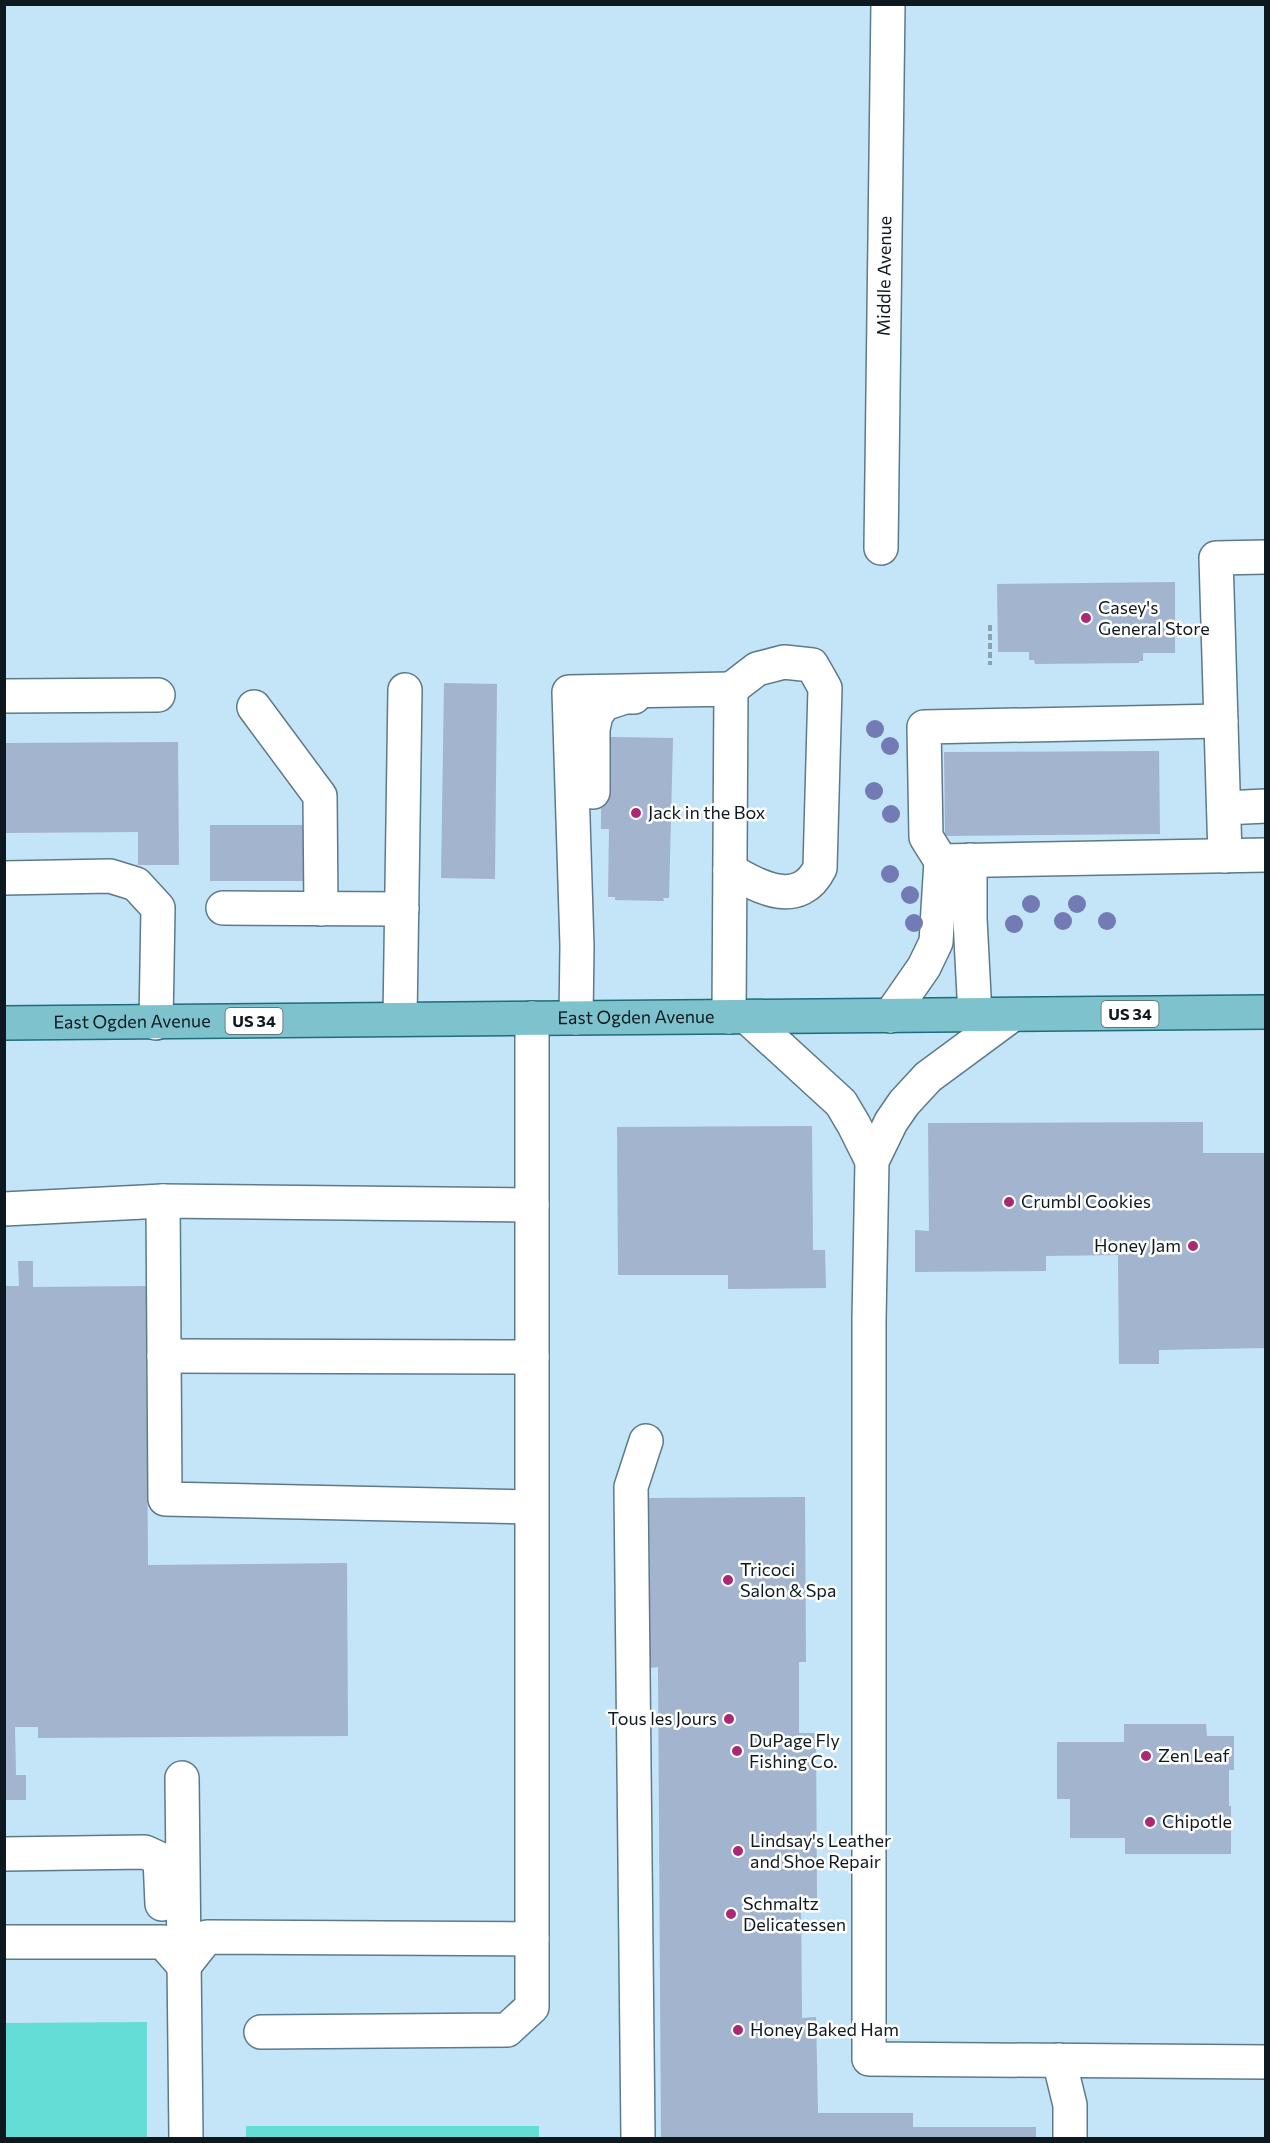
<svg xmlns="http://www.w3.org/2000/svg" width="1270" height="2143" viewBox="0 0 1270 2143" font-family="Commissioner,sans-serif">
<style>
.water{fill:#63ddd5}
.building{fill:#a2b4ce}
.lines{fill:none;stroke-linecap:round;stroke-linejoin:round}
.minor-casing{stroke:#5d7a8b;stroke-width:36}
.major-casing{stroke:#1f6c7b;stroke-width:36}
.path{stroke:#89a2b1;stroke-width:4;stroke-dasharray:6 3;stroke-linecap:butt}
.minor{stroke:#fff;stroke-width:33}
.major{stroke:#7ec2cd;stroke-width:33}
.tree{fill:#727bb3}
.poi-dot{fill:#aa2976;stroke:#fff;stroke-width:2}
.labels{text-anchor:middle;stroke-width:5;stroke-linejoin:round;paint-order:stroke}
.shield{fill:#fff;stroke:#565e62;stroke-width:1.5}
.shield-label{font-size:16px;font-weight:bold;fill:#0d191f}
.street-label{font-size:18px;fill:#0d191f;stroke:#fff}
.poi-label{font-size:18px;fill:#0d191f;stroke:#fff;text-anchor:start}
</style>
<rect width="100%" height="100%" fill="#c4e4f7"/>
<path class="water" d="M 147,2022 L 147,2138 L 5,2138 L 5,2023 Z
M 246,2126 L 539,2126 L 539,2138 L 246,2138 Z"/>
<path class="building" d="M 1175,582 L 1175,653 L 1143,653 L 1143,661 L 1139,661 L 1139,663 L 1035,664 L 1034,660 L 1029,660 L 1029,652 L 998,652 L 997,584 Z
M 444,683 L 497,684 L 495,879 L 441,878 Z
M 611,737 L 673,738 L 669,898 L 663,898 L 664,901 L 615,900 L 615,897 L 608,897 L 609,829 L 601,829 L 601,797 L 610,797 Z
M 178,742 L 179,865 L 138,865 L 138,832 L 4,833 L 4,743 Z
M 1159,751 L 1160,834 L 945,836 L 944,752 Z
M 210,825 L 304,825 L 305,881 L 210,881 Z
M 1203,1122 L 1203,1153 L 1266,1153 L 1266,1348 L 1159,1350 L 1159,1364 L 1119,1364 L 1118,1255 L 1046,1256 L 1046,1271 L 915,1272 L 915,1230 L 929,1231 L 928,1123 Z
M 812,1126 L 813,1250 L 825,1250 L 826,1288 L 728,1289 L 728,1275 L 618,1275 L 617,1127 Z
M 18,1261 L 33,1261 L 33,1287 L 146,1286 L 148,1565 L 347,1563 L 348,1736 L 38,1738 L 38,1727 L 15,1727 L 16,1775 L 26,1775 L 26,1800 L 4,1800 L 4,1286 L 19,1286 Z
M 805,1497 L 806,1662 L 799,1662 L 799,1733 L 816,1733 L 817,1899 L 801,1899 L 802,2018 L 816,2017 L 818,2113 L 913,2113 L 913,2127 L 1036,2127 L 1036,2138 L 661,2138 L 658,1667 L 650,1668 L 649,1498 Z
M 1124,1724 L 1206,1724 L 1207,1736 L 1234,1736 L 1234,1770 L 1229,1770 L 1229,1806 L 1231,1806 L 1231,1854 L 1125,1854 L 1125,1838 L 1070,1838 L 1070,1799 L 1057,1799 L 1057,1742 L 1124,1742 Z"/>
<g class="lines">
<g class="minor-casing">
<g id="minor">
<path id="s1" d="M 881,548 L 888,4"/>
<path d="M 4,696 L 158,695"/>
<path d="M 254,707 L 320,796 L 321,909"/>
<path d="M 1221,721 L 924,727 L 926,837 L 941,861 L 1266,855"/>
<path d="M 593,792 L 593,729 L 596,715 L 604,704 L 625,697 L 634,697"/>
<path d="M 1224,808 L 1266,806"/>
<path d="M 1225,856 L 1216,558 L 1266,557"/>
<path d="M 970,860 L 970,919 L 975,1015"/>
<path d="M 730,870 C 759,888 800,909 820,868 L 825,688 L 812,665 L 784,662 L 757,669 L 731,689"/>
<path d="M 4,878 L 110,876 L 136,884 L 158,908 L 156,1023"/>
<path d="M 223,908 L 402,909"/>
<path d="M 1012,1015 L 928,1077 L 904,1103 L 891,1122 L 872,1161 L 869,1320 L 869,2059 L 1266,2062"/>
<path d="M 890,1016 L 924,967 L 936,942 L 941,861"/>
<path d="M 747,1017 L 841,1103 L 854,1125 L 872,1161"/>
<path d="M 576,1018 L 577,946 L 569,692 L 731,689 L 729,1017"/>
<path d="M 400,1019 L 405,690"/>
<path d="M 163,1201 L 165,1499 L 531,1507"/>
<path d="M 4,1209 L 163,1201 L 532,1205"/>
<path d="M 164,1356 L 532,1357"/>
<path d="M 182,1778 L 186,2138"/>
<path d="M 4,1854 L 145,1852 L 160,1859 L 162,1904"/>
<path d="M 4,1942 L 163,1942 L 184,1966"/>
<path d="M 184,1966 L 207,1937 L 532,1939"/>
<path d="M 261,2032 L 507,2030 L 532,2007 L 532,1018"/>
<path d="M 1059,2060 L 1070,2105 L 1070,2138"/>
<path d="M 638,2138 L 631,1487 L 646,1441"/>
</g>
</g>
<g class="major-casing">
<g id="major">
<path id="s2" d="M 4,1023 L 1266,1012"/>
</g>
</g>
<path class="path" d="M 990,625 L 990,665"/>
<use href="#minor" class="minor"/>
<use href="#major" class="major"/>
</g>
<g class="tree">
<circle cx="875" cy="729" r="9"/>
<circle cx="890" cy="746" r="9"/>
<circle cx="874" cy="791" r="9"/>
<circle cx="891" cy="814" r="9"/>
<circle cx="890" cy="874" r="9"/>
<circle cx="910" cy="895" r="9"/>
<circle cx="1031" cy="904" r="9"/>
<circle cx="1077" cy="904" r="9"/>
<circle cx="1063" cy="921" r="9"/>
<circle cx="1107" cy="921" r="9"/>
<circle cx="914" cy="923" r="9"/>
<circle cx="1014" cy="924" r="9"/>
</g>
<g class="poi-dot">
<circle cx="1086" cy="618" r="6"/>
<circle cx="636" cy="813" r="6"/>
<circle cx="1009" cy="1202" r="6"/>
<circle cx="1193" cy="1246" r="6"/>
<circle cx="728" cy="1580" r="6"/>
<circle cx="729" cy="1719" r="6"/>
<circle cx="737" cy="1751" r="6"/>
<circle cx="1146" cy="1756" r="6"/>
<circle cx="1150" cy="1822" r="6"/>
<circle cx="738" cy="1851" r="6"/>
<circle cx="731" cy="1914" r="6"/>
<circle cx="738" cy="2030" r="6"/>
</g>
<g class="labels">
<g class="shield">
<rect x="1101.5" y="1001" width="57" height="26" rx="4.5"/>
<rect x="225.5" y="1008" width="57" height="26" rx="4.5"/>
</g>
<g class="shield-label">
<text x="1130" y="1020">US 34</text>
<text x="254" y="1027">US 34</text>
</g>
<g class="street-label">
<text dy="6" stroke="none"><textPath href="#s1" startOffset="272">Middle Avenue</textPath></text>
<text dy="6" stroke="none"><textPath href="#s2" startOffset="632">East Ogden Avenue</textPath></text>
<text dy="6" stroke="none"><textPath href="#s2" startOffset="128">East Ogden Avenue</textPath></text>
</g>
<g class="poi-label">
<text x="1098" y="614">Casey's<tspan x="1098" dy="21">General Store</tspan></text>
<text x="648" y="819">Jack in the Box</text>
<text x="1021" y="1208">Crumbl Cookies</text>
<text x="1181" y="1252" text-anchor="end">Honey Jam</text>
<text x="740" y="1576">Tricoci<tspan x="740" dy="21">Salon &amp; Spa</tspan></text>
<text x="717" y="1725" text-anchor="end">Tous les Jours</text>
<text x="749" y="1747">DuPage Fly<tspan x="749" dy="21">Fishing Co.</tspan></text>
<text x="1158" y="1762">Zen Leaf</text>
<text x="1162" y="1828">Chipotle</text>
<text x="750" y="1847">Lindsay's Leather<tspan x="750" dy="21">and Shoe Repair</tspan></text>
<text x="743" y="1910">Schmaltz<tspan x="743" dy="21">Delicatessen</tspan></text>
<text x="750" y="2036">Honey Baked Ham</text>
</g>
</g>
<rect width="1270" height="2143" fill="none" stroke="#0d191f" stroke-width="12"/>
</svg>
